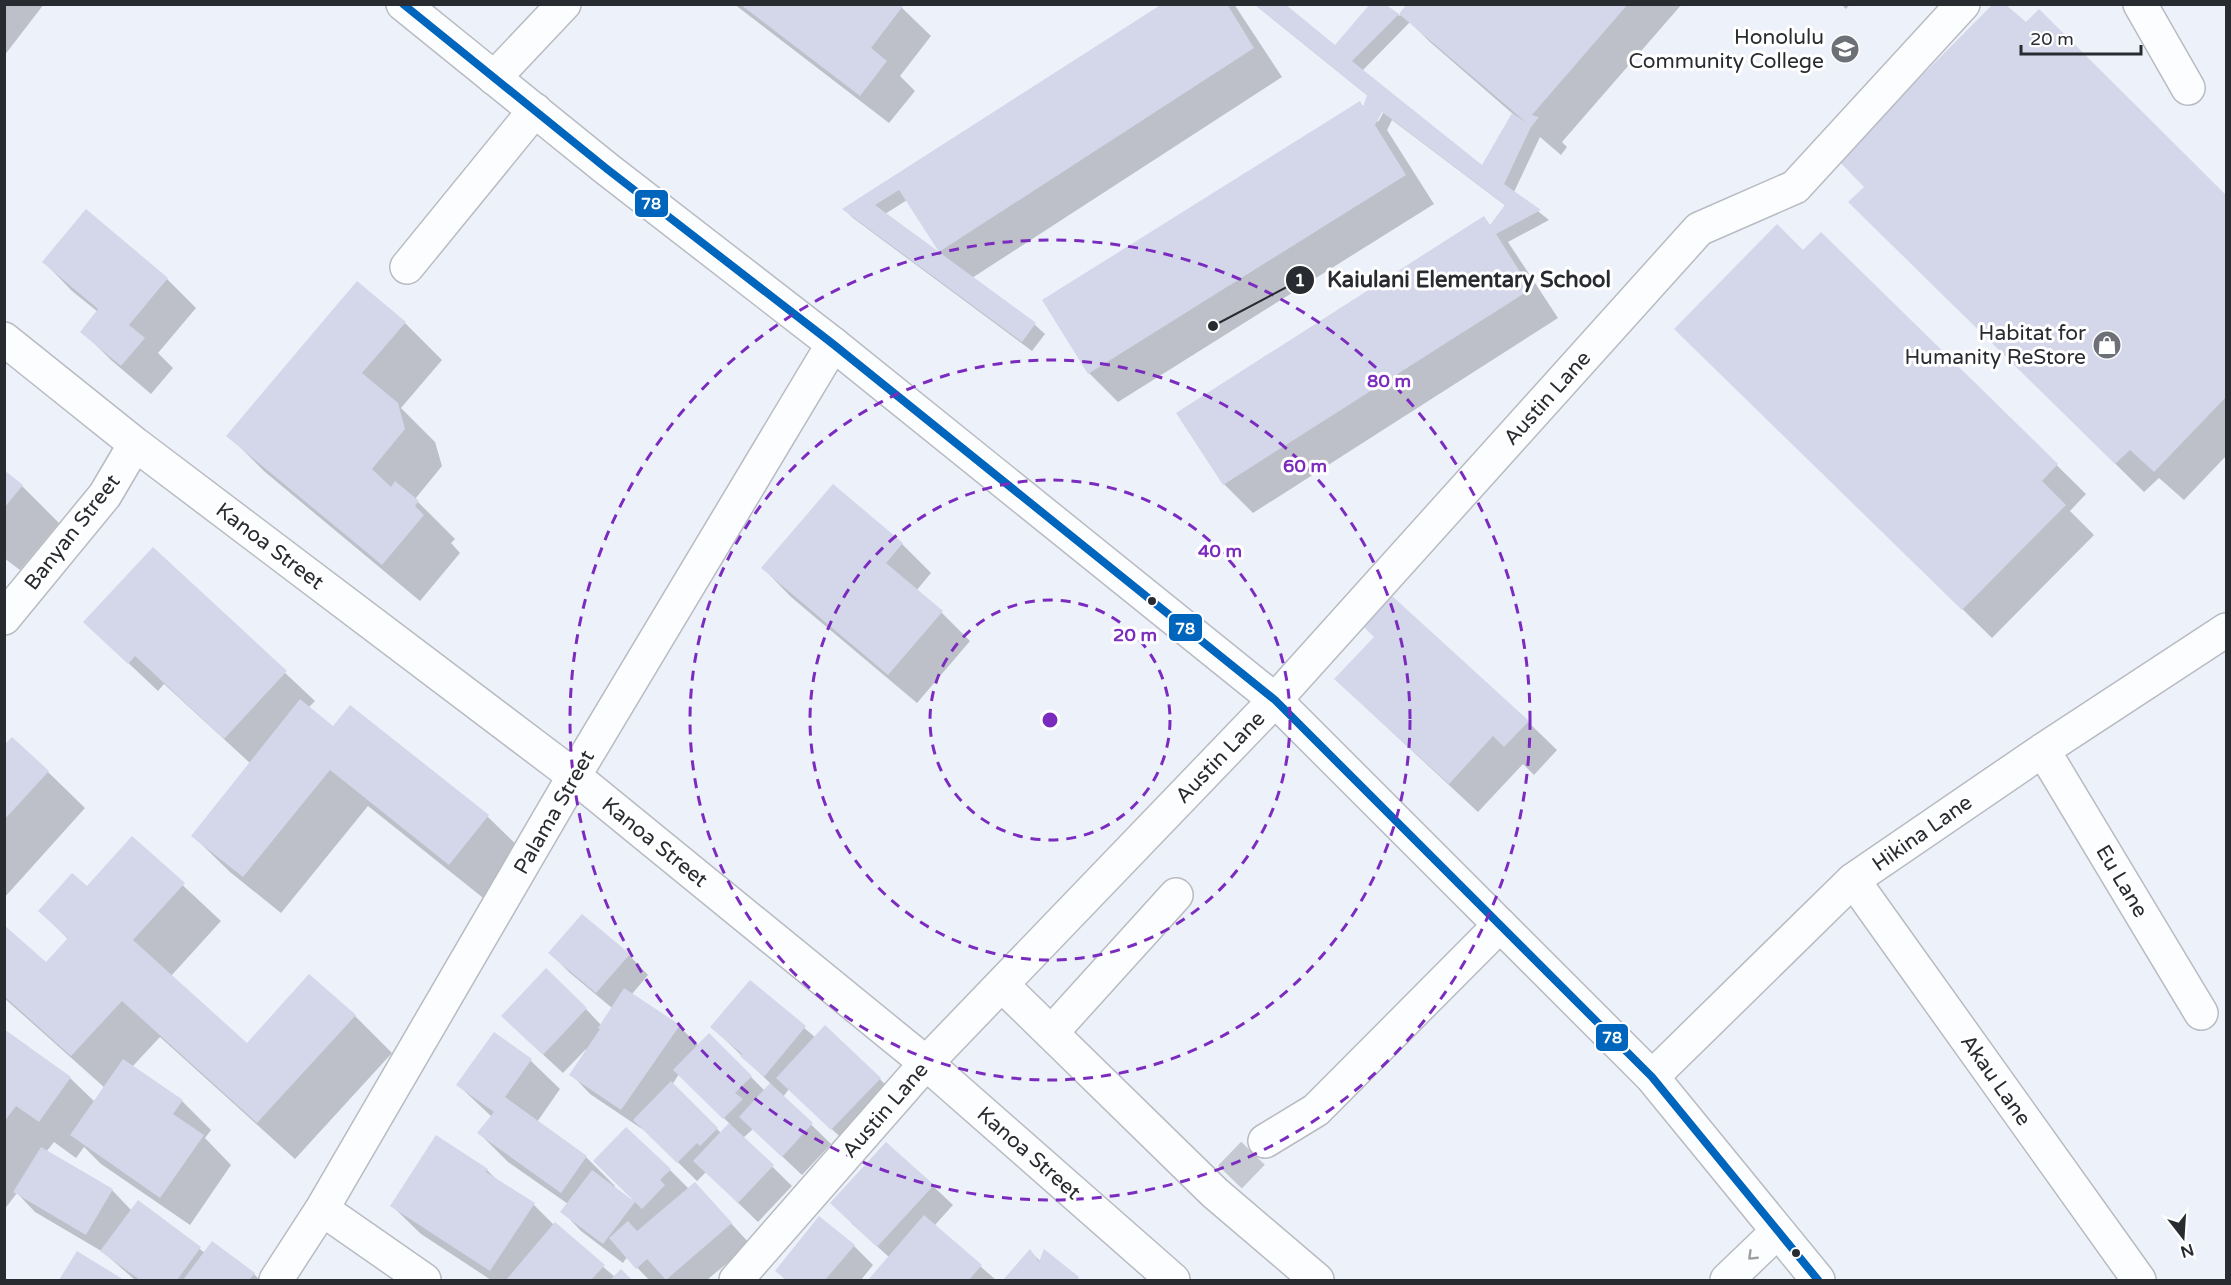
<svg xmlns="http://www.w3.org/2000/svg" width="2231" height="1285" viewBox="0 0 2231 1285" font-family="'Varela Round',sans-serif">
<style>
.shadow{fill:#0003;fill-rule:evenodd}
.building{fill:#d4d6ea;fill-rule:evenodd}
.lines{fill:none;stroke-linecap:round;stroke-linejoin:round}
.minor-tunnel{stroke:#c6c9d2;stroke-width:33;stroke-dasharray:33 16;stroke-linecap:butt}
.minor-casing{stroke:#b8bbc2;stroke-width:36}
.major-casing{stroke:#b8bbc2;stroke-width:36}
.minor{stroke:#fcfdfe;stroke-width:33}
.major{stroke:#fcfdfe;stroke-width:33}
.bus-1-casing{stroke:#fff;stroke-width:12}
.bus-1{stroke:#0065bd;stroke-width:8}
.oneway{stroke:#9d9ea1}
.ring{fill:none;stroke:#7b2cbf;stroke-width:3;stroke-dasharray:10 8}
.bus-dot{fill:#282b30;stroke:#fff;stroke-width:2}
.labels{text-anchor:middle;stroke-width:6;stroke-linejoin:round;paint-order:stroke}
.poi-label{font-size:21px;fill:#282b30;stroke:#fff;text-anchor:end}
.street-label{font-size:21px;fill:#282b30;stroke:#fff}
.centre{fill:#7b2cbf;stroke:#fff;stroke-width:3}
.ring-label{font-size:18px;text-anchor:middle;font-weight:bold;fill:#7b2cbf;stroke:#fff;stroke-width:6;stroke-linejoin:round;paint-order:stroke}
.leader{fill:none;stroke:#282b30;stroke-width:2}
.callout-dot{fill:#282b30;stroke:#fff;stroke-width:2}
.mark-label{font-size:18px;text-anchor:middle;font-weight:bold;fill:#fff}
.callout-label{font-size:22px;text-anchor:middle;font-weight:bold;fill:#282b30;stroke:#fff;stroke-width:6;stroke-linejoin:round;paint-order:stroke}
.line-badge{stroke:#fff;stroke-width:2}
.badge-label{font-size:16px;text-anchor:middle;font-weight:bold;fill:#fff}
</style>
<rect width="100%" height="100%" fill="#edf1fa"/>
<path class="shadow" d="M 4,4 L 44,4 L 4,56 Z
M 734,4 L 898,4 L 931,36 L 900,76 L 915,91 L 889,123 Z
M 1165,4 L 1234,4 L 1282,77 L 972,278 L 1035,325 L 1045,334 L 1032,351 L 853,218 L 844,209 ZM 907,200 L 944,257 L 885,214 Z
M 1254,4 L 1283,4 L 1335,47 L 1383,4 L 1400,16 L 1409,4 L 1682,4 L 1562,142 L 1567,147 L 1561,155 L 1540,137 L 1514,192 L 1549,220 L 1508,242 L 1558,318 L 1253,513 L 1224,484 L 1178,413 L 1483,218 L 1491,226 L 1506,206 L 1392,120 L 1387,130 L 1434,204 L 1118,402 L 1089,373 L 1360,103 L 1365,108 L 1368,96 ZM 1410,22 L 1430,42 L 1513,114 L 1482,167 L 1362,71 ZM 1384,105 L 1387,106 L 1378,122 L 1376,120 Z
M 1841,4 L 1850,4 L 1846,9 Z
M 2039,11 L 2226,197 L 2226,456 L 2184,500 L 2159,478 L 2144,492 L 1850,202 Z
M 86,211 L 167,279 L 196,308 L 158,353 L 173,368 L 151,394 L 111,360 L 82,331 L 98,312 L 72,291 L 44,262 Z
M 1821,234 L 2086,494 L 2070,511 L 2094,535 L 1992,638 L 1705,357 Z
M 405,323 L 442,360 L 401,408 L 435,442 L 442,466 L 415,499 L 455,539 L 451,543 L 460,553 L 420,601 L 265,472 L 228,435 Z
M 4,472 L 22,486 L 59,523 L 20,570 L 4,558 Z
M 833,486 L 902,544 L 931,573 L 916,591 L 942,613 L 970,641 L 917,703 L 791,597 L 763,568 Z
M 153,549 L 315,701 L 308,708 L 334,728 L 350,707 L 488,817 L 525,853 L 487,901 L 368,806 L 281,913 L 230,872 L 193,836 L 251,764 L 164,684 L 158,691 L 85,622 Z
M 1365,707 L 1528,722 L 1557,750 L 1534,775 L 1523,764 L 1478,812 Z
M 4,747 L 48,772 L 85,808 L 4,898 Z
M 132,838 L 221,921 L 171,976 L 247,1045 L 310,976 L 355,1016 L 392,1053 L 295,1159 L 160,1037 L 132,1067 L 182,1101 L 211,1130 L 205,1138 L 231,1165 L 190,1225 L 101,1164 L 84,1147 L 76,1158 L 54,1142 L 46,1152 L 112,1190 L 132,1211 L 139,1202 L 205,1253 L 254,1274 L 260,1280 L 135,1280 L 103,1252 L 35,1212 L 17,1193 L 4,1210 L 4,1031 L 70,1078 L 95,1102 L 105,1088 L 4,998 L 4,927 L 46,964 L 69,940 L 40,911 L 87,888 Z
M 550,953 L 629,955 L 648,975 L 632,994 L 679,1026 L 699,1046 L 709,1035 L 765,1091 L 771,1084 L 712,1027 L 750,982 L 816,1038 L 880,1079 L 899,1099 L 852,1148 L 789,1089 L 783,1097 L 831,1144 L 802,1175 L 753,1129 L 743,1138 L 792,1186 L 758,1222 L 706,1172 L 697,1181 L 642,1127 L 642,1129 L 590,1094 L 571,1074 L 587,1051 L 586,1049 L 563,1073 L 522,1035 L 586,1009 L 601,1025 L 612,1008 L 570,973 ZM 679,1074 L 730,1124 L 721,1133 L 672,1085 Z
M 494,1034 L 531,1061 L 560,1089 L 537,1122 L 586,1157 L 615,1186 L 614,1187 L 633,1201 L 670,1170 L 689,1189 L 695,1184 L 750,1244 L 707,1280 L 668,1280 L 666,1279 L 664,1280 L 649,1280 L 627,1257 L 623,1263 L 581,1231 L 562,1211 L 568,1204 L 508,1162 L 479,1133 L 492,1117 L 458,1085 Z
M 487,1170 L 498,1181 L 534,1205 L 554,1225 L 615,1277 L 621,1271 L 630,1280 L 491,1280 L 421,1234 L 392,1206 Z
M 933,1186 L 953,1205 L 934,1226 L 996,1280 L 870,1280 L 889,1257 L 851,1223 Z
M 854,1246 L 873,1265 L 861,1280 L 786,1280 L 777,1271 Z
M 1030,1251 L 1041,1262 L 1044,1251 L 1080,1280 L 1005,1280 Z
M 78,1254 L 121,1280 L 60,1280 Z"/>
<path class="building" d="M 1162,4 L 1227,4 L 1254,48 L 939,252 L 1036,323 L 1022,342 L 842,209 ZM 899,190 L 939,252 L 875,205 Z
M 1254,4 L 1285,4 L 1335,45 L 1370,4 L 1385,4 L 1399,14 L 1407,4 L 1628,4 L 1532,115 L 1539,117 L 1531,127 L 1504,184 L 1541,210 L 1496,234 L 1531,289 L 1223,485 L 1176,413 L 1484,216 L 1490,225 L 1505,205 L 1382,112 L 1375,125 L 1406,175 L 1088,374 L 1042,300 L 1360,101 L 1363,107 L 1367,95 ZM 1399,14 L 1527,123 L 1512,113 L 1482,165 L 1352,61 Z
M 1993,4 L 2005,4 L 2026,22 L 2039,9 L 2226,195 L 2226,397 L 2154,472 L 2130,450 L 2115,464 L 1848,202 L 1864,187 L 1838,160 Z
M 741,5 L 901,5 L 903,6 L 871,48 L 887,61 L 860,96 Z
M 86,209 L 168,278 L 129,325 L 145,338 L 121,366 L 80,332 L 98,309 L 42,262 Z
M 1777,224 L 1803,250 L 1821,232 L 2058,464 L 2042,481 L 2066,505 L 1962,610 L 1674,329 Z
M 357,281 L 406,322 L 362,373 L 398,403 L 405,429 L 372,469 L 391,487 L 395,481 L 419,501 L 415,506 L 424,515 L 382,565 L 226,436 Z
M 4,470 L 23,485 L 4,508 Z
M 833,484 L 903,543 L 886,563 L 943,611 L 888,675 L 761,568 Z
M 153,547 L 287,671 L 224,739 L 135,656 L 128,664 L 83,622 Z
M 1391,595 L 1529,721 L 1504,747 L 1493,736 L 1449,784 L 1334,679 L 1374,637 L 1363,626 Z
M 300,699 L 333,726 L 350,705 L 489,815 L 449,865 L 330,770 L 243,877 L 191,836 Z
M 12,737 L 49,771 L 4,820 L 4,745 Z
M 132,836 L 185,883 L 133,940 L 247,1043 L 309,974 L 356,1015 L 257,1123 L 122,1001 L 71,1056 L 4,996 L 4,925 L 46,962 L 68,938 L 38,911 L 72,873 L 87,886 Z
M 582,914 L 630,954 L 596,993 L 548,953 Z
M 546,968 L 587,1008 L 543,1055 L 501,1016 Z
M 750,980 L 806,1026 L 764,1077 L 740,1056 L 742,1054 L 710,1027 Z
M 624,988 L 680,1025 L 621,1110 L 569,1075 L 600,1029 L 598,1028 Z
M 825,1025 L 881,1078 L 831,1130 L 776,1078 Z
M 4,1029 L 71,1077 L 39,1122 L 16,1106 L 4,1122 Z
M 494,1032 L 532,1059 L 505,1097 L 587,1156 L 561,1193 L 477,1133 L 494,1112 L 456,1085 Z
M 709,1033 L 752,1076 L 735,1093 L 743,1099 L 723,1119 L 673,1070 Z
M 123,1059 L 183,1100 L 173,1114 L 204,1135 L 160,1198 L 70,1135 Z
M 671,1081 L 718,1128 L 700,1146 L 697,1143 L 677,1163 L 633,1120 Z
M 770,1083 L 813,1123 L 782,1157 L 739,1117 Z
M 729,1123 L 774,1165 L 738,1203 L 693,1161 Z
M 626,1127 L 671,1169 L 660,1180 L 665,1185 L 642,1209 L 635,1202 L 603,1244 L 560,1212 L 592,1170 L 635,1202 L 593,1161 Z
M 436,1135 L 488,1169 L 486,1172 L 535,1203 L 490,1271 L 390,1206 Z
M 886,1142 L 934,1185 L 877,1247 L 830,1203 Z
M 41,1147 L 113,1189 L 86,1235 L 13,1192 Z
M 695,1182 L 732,1223 L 666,1280 L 647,1259 L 636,1269 L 609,1238 L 628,1221 L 637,1231 Z
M 138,1200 L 201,1247 L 177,1280 L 140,1280 L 100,1251 Z
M 924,1215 L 982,1265 L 969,1280 L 868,1280 Z
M 819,1216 L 855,1245 L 825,1280 L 787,1280 L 775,1271 Z
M 555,1222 L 605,1265 L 591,1280 L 506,1280 Z
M 212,1241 L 255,1273 L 249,1280 L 183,1280 Z
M 1030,1249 L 1039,1262 L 1044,1249 L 1079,1277 L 1077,1280 L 1003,1280 Z
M 77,1251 L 124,1280 L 59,1280 Z
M 621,1269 L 632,1280 L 610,1280 Z"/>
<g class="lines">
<path class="minor-tunnel" d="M 1230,1177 L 1265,1141"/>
<g class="minor-casing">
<path id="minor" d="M 2140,4 L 2188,88
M 494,78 L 564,4
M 407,267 L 535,110
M 4,339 L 135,444 L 574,776 L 926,1063 L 1173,1280
M 4,618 L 105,495 L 135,444
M 2043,750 L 2201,1013
M 1853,880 L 2139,1280
M 1002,985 L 1215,1193 L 1317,1280
M 1051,1033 L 1176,895
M 1652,1077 L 1853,880 L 2043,750 L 2226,630
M 1265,1141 L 1316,1110 L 1500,925
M 322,1209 L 424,1280
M 276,1280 L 322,1209 L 574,776 L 833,344
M 736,1280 L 926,1063 L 1275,700 L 1699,229 L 1795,187 L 1963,4
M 1727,1280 L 1777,1232"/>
</g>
<g class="major-casing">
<path id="major" d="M 403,4 L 607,169 L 833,344 L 1275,700 L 1652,1077 L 1818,1280"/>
</g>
<use href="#minor" class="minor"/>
<use href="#major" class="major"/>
<g class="bus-1-casing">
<path id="bus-1" d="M 403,4 L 607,169 L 833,344 L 1275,700 L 1652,1077 L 1818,1280"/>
</g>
<use href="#bus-1" class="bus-1"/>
</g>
<defs><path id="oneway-chevron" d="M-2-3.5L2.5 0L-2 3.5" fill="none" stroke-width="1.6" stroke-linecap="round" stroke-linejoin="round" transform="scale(1.5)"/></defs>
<use class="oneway" href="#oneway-chevron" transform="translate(1752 1256) rotate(136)"/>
<g class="ring">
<circle cx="1050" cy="720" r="120"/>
<circle cx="1050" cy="720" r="240"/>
<circle cx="1050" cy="720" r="360"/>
<circle cx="1050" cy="720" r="480"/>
</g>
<defs>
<g id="university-disc" transform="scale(1.5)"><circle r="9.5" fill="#6d7077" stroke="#fff"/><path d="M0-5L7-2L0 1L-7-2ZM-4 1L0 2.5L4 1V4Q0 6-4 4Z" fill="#fff"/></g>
<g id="shop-disc" transform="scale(1.5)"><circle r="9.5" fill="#6d7077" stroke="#fff"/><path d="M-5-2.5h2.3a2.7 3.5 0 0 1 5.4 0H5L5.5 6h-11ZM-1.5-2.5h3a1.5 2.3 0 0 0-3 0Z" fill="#fff"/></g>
</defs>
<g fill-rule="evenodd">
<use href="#university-disc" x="1845" y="49"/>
<use href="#shop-disc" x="2107" y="345"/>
</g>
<g class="bus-dot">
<circle cx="1152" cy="601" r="5"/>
<circle cx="1796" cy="1253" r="5"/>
</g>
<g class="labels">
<g class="poi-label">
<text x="1824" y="44">Honolulu<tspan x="1824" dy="24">Community College</tspan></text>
<text x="2086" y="340">Habitat for<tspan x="2086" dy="24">Humanity ReStore</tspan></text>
</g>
<g class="street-label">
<text transform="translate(1547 398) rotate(-48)" y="7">Austin Lane</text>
<text transform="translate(72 532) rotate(-52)" y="7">Banyan Street</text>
<text transform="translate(270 546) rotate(37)" y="7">Kanoa Street</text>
<text transform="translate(1220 757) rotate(-46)" y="7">Austin Lane</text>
<text transform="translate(554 812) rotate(-60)" y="7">Palama Street</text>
<text transform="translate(1922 833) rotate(-35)" y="7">Hikina Lane</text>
<text transform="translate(655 842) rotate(39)" y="7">Kanoa Street</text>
<text transform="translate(2122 881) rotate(59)" y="7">Eu Lane</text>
<text transform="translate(1996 1080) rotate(55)" y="7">Akau Lane</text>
<text transform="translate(885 1110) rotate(-49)" y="7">Austin Lane</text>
<text transform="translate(1029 1153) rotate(41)" y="7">Kanoa Street</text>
</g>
</g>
<circle cx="1050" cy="720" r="9" class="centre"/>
<g class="ring-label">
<text x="1389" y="387">80 m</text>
<text x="1305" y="472">60 m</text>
<text x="1220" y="557">40 m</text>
<text x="1135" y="641">20 m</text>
</g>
<path class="leader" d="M1213 326L1300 280"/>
<g class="callout-dot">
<circle cx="1213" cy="326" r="6"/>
<circle cx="1300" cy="280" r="15"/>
</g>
<g class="mark-label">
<text x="1300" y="286">1</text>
</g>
<g class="callout-label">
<text x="1469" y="287">Kaiulani Elementary School</text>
</g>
<g class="line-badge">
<rect x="634" y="189" width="35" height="29" rx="6" fill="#0065bd"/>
<rect x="1168" y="613" width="35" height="29" rx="6" fill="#0065bd"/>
<rect x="1595" y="1023" width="34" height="29" rx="6" fill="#0065bd"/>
</g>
<g class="badge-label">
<text x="651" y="209">78</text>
<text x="1185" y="634">78</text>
<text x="1612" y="1043">78</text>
</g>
<rect width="2231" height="1285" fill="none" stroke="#282b30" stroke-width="12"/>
<g transform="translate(2183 1237) rotate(163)" stroke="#ffffff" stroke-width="4.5" paint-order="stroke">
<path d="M0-4.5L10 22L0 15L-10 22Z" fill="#282b30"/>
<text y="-9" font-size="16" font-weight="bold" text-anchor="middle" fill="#282b30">N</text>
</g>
<path d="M2021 45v9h120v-9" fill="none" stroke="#282b30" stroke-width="3"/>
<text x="2030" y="45" font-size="18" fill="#282b30" stroke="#ffffff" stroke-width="4.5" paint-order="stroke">20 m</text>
</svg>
